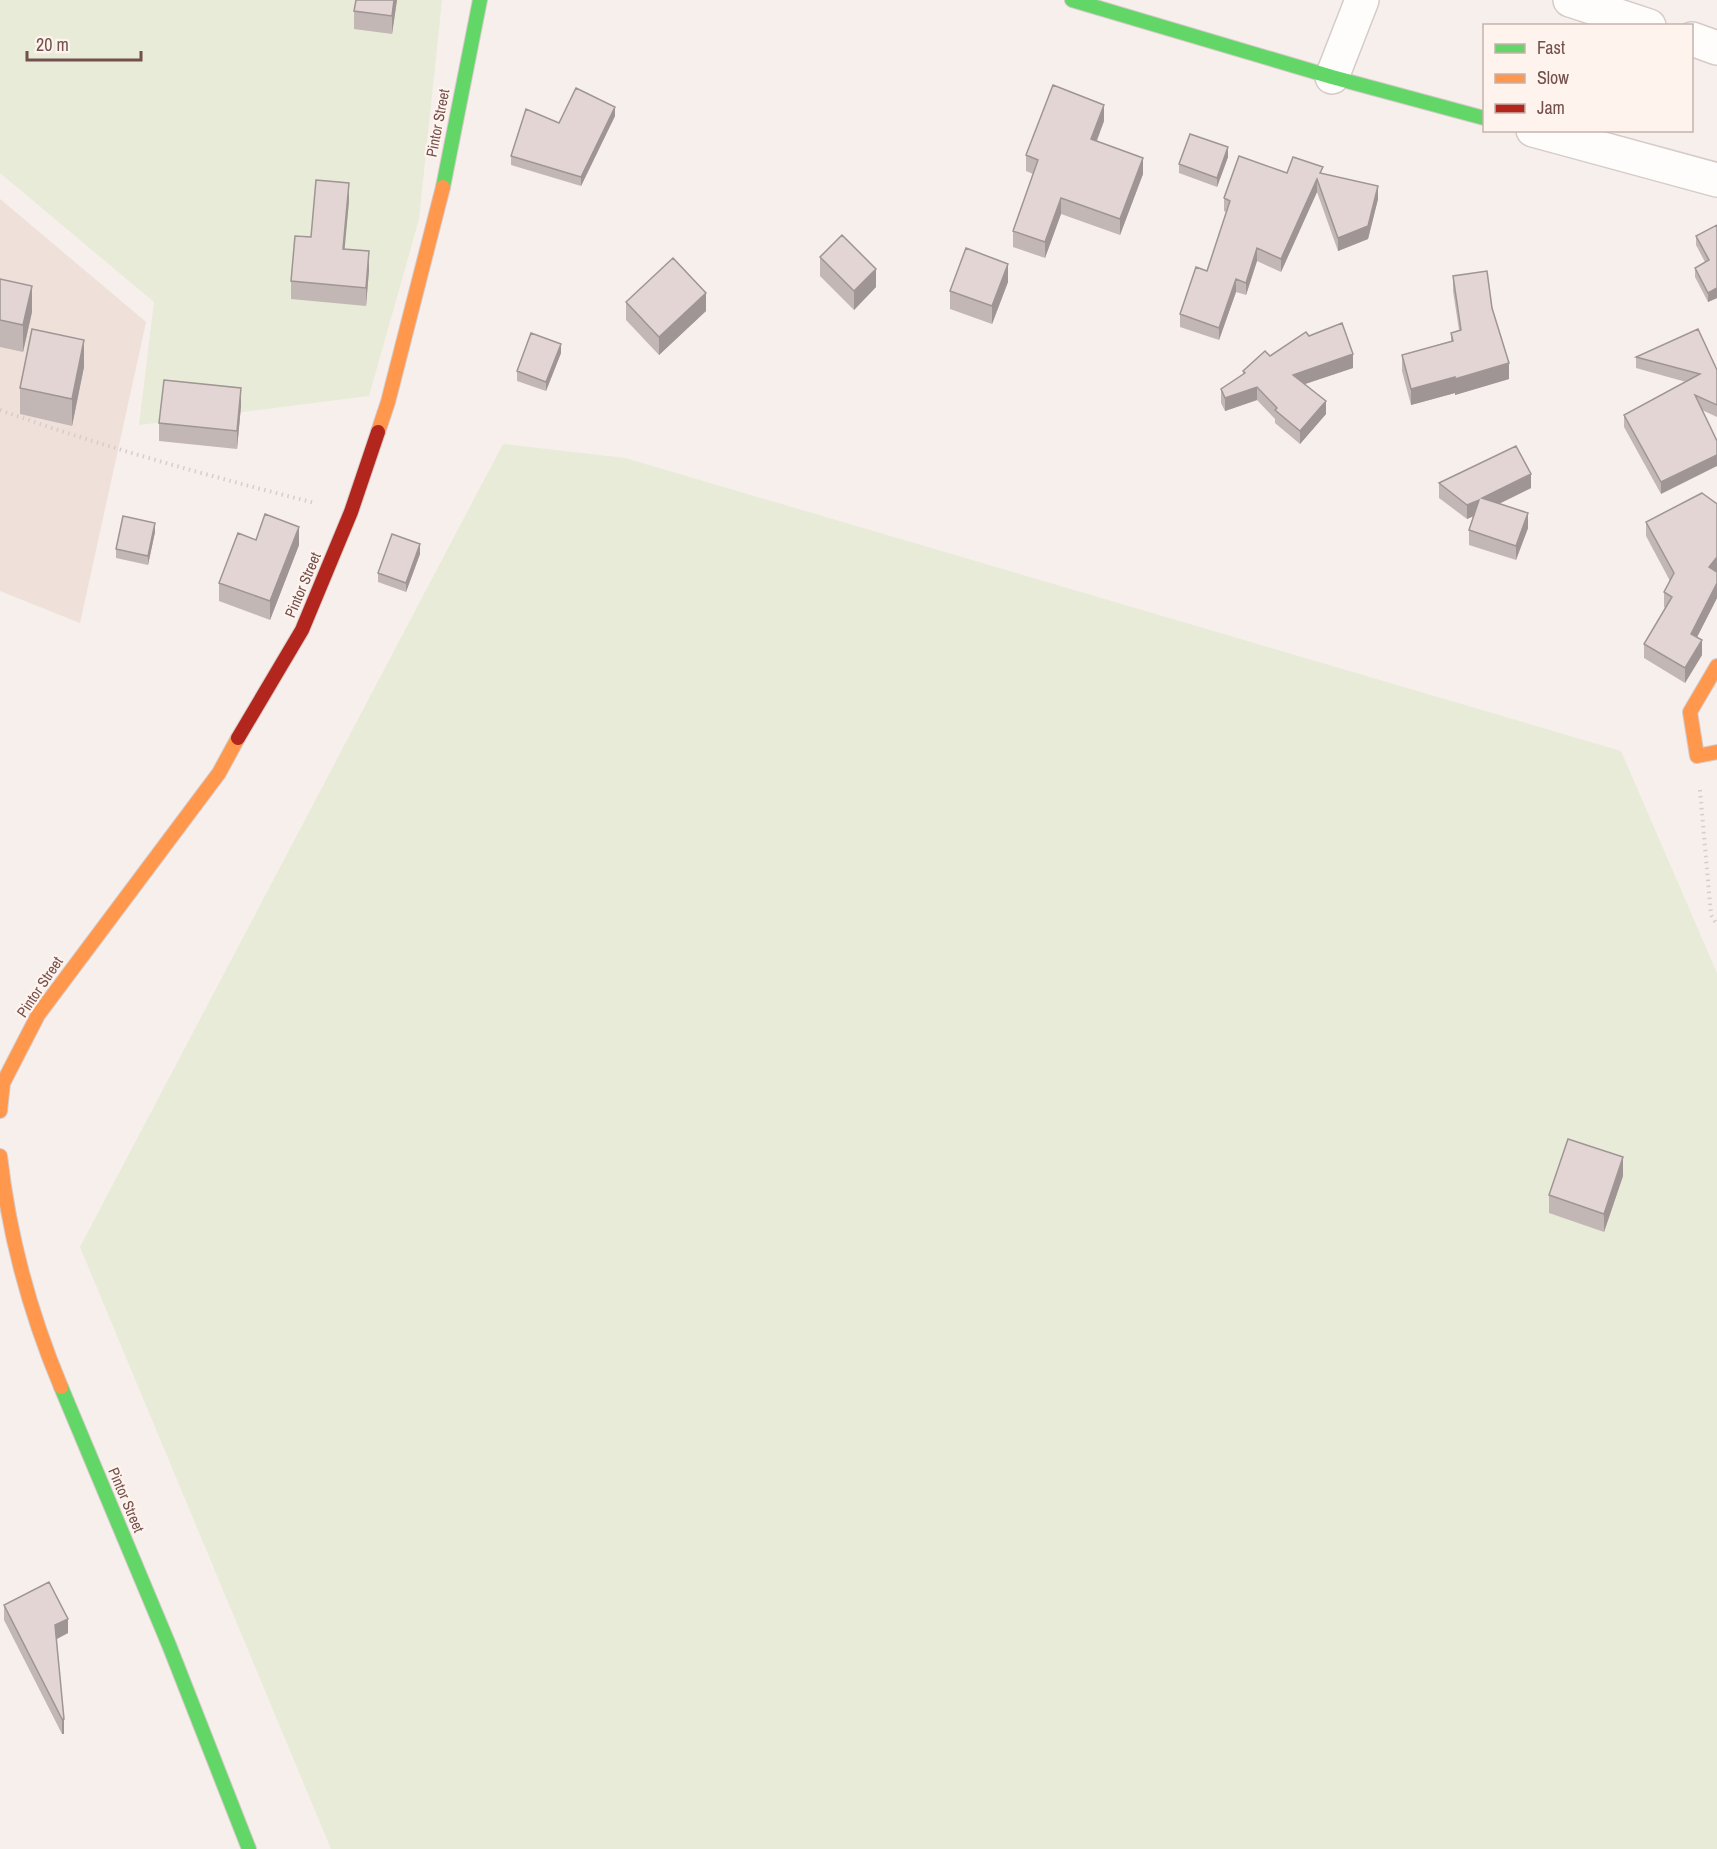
<svg xmlns="http://www.w3.org/2000/svg" width="1717" height="1849" viewBox="0 0 1717 1849" font-family="'Archivo Narrow',sans-serif">
<style>
.residential{fill:#efe0d9}
.green{fill:#e8ebd7}
.lines{fill:none;stroke-linecap:round;stroke-linejoin:round}
.street-casing{stroke:#d5cbc8;stroke-width:36}
.fast-casing{stroke:#d6cac8;stroke-width:16}
.slow-casing{stroke:#d6cac8;stroke-width:16}
.jam-casing{stroke:#d6cac8;stroke-width:16}
.path{stroke:#d7cdcb;stroke-width:4;stroke-dasharray:1.5 4.5;stroke-linecap:butt}
.street{stroke:#fefdfc;stroke-width:33}
.fast{stroke:#63d668;stroke-width:14}
.slow{stroke:#ff974d;stroke-width:14}
.jam{stroke:#b3261e;stroke-width:14}
.wall{fill:#c3b7b5}
.shaded-wall{fill:#9f9594}
.building{fill:#e3d5d3;stroke:#9f9594;stroke-width:1.5}
.labels{text-anchor:middle;stroke-width:4.5;stroke-linejoin:round;paint-order:stroke}
.street-label{font-size:15px;fill:#73504d;stroke:#fef3ed}
</style>
<rect width="100%" height="100%" fill="#f6efeb"/>
<path class="residential" d="M 0,199 L 146,322 L 80,623 L 0,591 Z"/>
<path class="green" d="M 0,0 L 442,0 L 419,219 L 369,396 L 139,425 L 154,302 L 0,173 Z
M 503,444 L 625,458 L 1621,751 L 1717,973 L 1717,1849 L 331,1849 L 80,1247 Z"/>
<g class="lines">
<g class="street-casing">
<path id="street" d="M 1570,0 L 1649,26
M 1692,39 L 1717,48
M 1332,77 L 1362,0
M 1533,130 L 1717,180"/>
</g>
<g class="fast-casing">
<path id="fast" d="M 1072,0 L 1332,77 L 1484,118
M 443,187 L 480,0
M 61,1387 L 169,1645 L 249,1849"/>
</g>
<g class="slow-casing">
<path id="slow" d="M 378,432 L 388,402 L 443,187
M 1717,666 L 1690,712 L 1697,756 L 1717,752
M 0,1111 L 3,1083 L 38,1015 L 219,773 L 238,738
M 0,1156 C 9,1236 30,1313 61,1387"/>
</g>
<g class="jam-casing">
<path id="jam" d="M 238,738 L 302,630 L 351,512 L 378,432"/>
</g>
<path class="path" d="M 0,410 C 103,447 209,476 315,503
M 1700,790 L 1711,915 L 1717,925"/>
<use href="#street" class="street"/>
<use href="#fast" class="fast"/>
<use href="#slow" class="slow"/>
<use href="#jam" class="jam"/>
</g>
<path class="wall" d="M 397,0 L 392,34 L 354,29 L 354,11 Z
M 615,116 L 581,186 L 511,165 L 511,156 L 559,123 Z
M 1104,121 L 1097,141 L 1143,174 L 1120,235 L 1061,214 L 1045,258 L 1013,247 L 1013,231 L 1033,174 L 1026,171 L 1026,155 Z
M 1228,157 L 1217,187 L 1179,173 L 1179,164 Z
M 1287,173 L 1323,174 L 1378,199 L 1368,239 L 1338,251 L 1317,192 L 1281,272 L 1257,261 L 1246,295 L 1236,292 L 1219,340 L 1180,327 L 1180,314 L 1207,271 L 1226,212 L 1224,211 L 1224,198 Z
M 349,201 L 344,249 L 369,270 L 366,306 L 291,299 L 291,281 L 311,237 Z
M 1717,225 L 1717,298 L 1708,302 L 1695,277 L 1695,268 L 1705,262 L 1696,245 L 1696,236 Z
M 820,257 L 876,287 L 854,310 L 820,276 Z
M 1453,276 L 1492,308 L 1509,379 L 1455,395 L 1455,393 L 1411,405 L 1402,371 L 1402,355 L 1451,341 L 1451,333 L 1459,330 L 1453,291 Z
M 0,279 L 32,312 L 23,352 L 0,347 Z
M 1008,282 L 992,324 L 950,309 L 950,291 Z
M 626,302 L 706,311 L 659,355 L 626,320 Z
M 1309,336 L 1353,368 L 1305,384 L 1326,414 L 1300,444 L 1275,423 L 1275,419 L 1257,400 L 1225,411 L 1221,403 L 1221,389 L 1243,374 L 1243,371 L 1270,356 Z
M 561,353 L 546,391 L 517,381 L 517,371 Z
M 1636,357 L 1717,370 L 1717,417 L 1702,410 L 1661,494 L 1624,427 L 1624,415 L 1686,382 L 1636,368 Z
M 84,367 L 72,426 L 20,414 L 20,388 Z
M 241,406 L 237,449 L 159,441 L 159,423 Z
M 1439,483 L 1531,488 L 1499,504 L 1528,528 L 1516,560 L 1469,545 L 1469,530 L 1473,516 L 1467,519 L 1439,498 Z
M 1717,504 L 1717,598 L 1697,637 L 1702,655 L 1685,683 L 1644,658 L 1644,644 L 1665,608 L 1664,607 L 1664,592 L 1670,581 L 1646,536 L 1646,522 Z
M 155,532 L 148,565 L 116,558 L 116,549 Z
M 256,540 L 299,545 L 270,620 L 219,601 L 219,583 Z
M 420,554 L 406,592 L 378,582 L 378,573 Z
M 1623,1176 L 1604,1232 L 1549,1213 L 1549,1195 Z
M 4,1605 L 68,1633 L 56,1639 L 64,1734 L 62,1734 L 4,1620 Z"/>
<path class="shaded-wall" d="M 394,0 L 397,0 L 392,34 L 392,16 Z
M 1104,105 L 1104,121 L 1091,155 L 1091,139 Z
M 615,107 L 615,116 L 581,186 L 581,177 Z
M 1228,147 L 1228,157 L 1217,187 L 1217,178 Z
M 1143,158 L 1143,174 L 1120,235 L 1120,219 Z
M 1317,179 L 1317,192 L 1281,272 L 1281,259 Z
M 349,183 L 349,201 L 343,267 L 343,249 Z
M 1378,186 L 1378,199 L 1368,239 L 1338,251 L 1338,238 Z
M 1061,198 L 1061,214 L 1045,258 L 1045,242 Z
M 1257,248 L 1257,261 L 1246,295 L 1246,283 Z
M 369,251 L 369,270 L 366,306 L 366,288 Z
M 1008,264 L 1008,282 L 992,324 L 992,306 Z
M 876,269 L 876,287 L 854,310 L 854,291 Z
M 1236,279 L 1236,292 L 1219,340 L 1219,328 Z
M 32,286 L 32,312 L 23,352 L 23,325 Z
M 1717,288 L 1717,298 L 1708,302 L 1708,293 Z
M 706,293 L 706,311 L 659,355 L 659,337 Z
M 84,340 L 84,367 L 72,426 L 72,399 Z
M 561,344 L 561,353 L 546,391 L 546,382 Z
M 1353,354 L 1353,368 L 1293,388 L 1293,375 Z
M 1509,363 L 1509,379 L 1455,395 L 1455,393 L 1411,405 L 1411,389 Z
M 1257,387 L 1257,400 L 1225,411 L 1225,398 Z
M 241,388 L 241,406 L 237,449 L 237,431 Z
M 1326,401 L 1326,414 L 1300,444 L 1300,431 Z
M 1717,455 L 1717,466 L 1661,494 L 1661,482 Z
M 1531,474 L 1531,488 L 1482,512 L 1482,498 Z
M 1479,500 L 1479,514 L 1467,519 L 1467,505 Z
M 1528,513 L 1528,528 L 1516,560 L 1516,546 Z
M 155,523 L 155,532 L 148,565 L 148,556 Z
M 299,527 L 299,545 L 270,620 L 270,601 Z
M 420,544 L 420,554 L 406,592 L 406,583 Z
M 1717,557 L 1717,572 L 1709,567 Z
M 1717,583 L 1717,598 L 1691,649 L 1691,634 Z
M 1702,640 L 1702,655 L 1685,683 L 1685,668 Z
M 1623,1157 L 1623,1176 L 1604,1232 L 1604,1214 Z
M 68,1619 L 68,1633 L 55,1640 L 55,1625 Z
M 62,1719 L 64,1719 L 64,1734 L 62,1734 Z"/>
<path class="building" d="M 356,0 L 394,0 L 392,16 L 354,11 Z
M 1053,85 L 1104,105 L 1091,139 L 1143,158 L 1120,219 L 1061,198 L 1045,242 L 1013,231 L 1038,160 L 1026,155 Z
M 576,88 L 615,107 L 581,177 L 511,156 L 526,109 L 559,123 Z
M 1190,134 L 1228,147 L 1217,178 L 1179,164 Z
M 1239,156 L 1287,173 L 1293,157 L 1323,167 L 1320,173 L 1378,186 L 1368,226 L 1338,238 L 1317,179 L 1281,259 L 1257,248 L 1246,283 L 1236,279 L 1219,328 L 1180,314 L 1196,267 L 1207,271 L 1230,201 L 1224,198 Z
M 316,180 L 349,183 L 343,249 L 369,251 L 366,288 L 291,281 L 295,236 L 311,237 Z
M 1717,225 L 1717,288 L 1708,293 L 1695,268 L 1709,260 L 1696,236 Z
M 842,235 L 876,269 L 854,291 L 820,257 Z
M 966,248 L 1008,264 L 992,306 L 950,291 Z
M 673,258 L 706,293 L 659,337 L 626,302 Z
M 1487,271 L 1492,308 L 1509,363 L 1455,379 L 1455,377 L 1411,389 L 1402,355 L 1453,341 L 1451,333 L 1461,330 L 1453,276 Z
M 0,279 L 32,286 L 23,325 L 0,320 Z
M 1342,323 L 1353,354 L 1293,375 L 1326,401 L 1300,431 L 1275,410 L 1277,408 L 1257,387 L 1225,398 L 1221,389 L 1245,373 L 1243,371 L 1265,351 L 1270,356 L 1306,332 L 1309,336 Z
M 32,329 L 84,340 L 72,399 L 20,388 Z
M 1698,329 L 1717,370 L 1717,405 L 1695,395 L 1717,441 L 1717,455 L 1661,482 L 1624,415 L 1700,374 L 1636,357 Z
M 531,333 L 561,344 L 546,382 L 517,371 Z
M 164,380 L 241,388 L 237,431 L 159,423 Z
M 1516,446 L 1531,474 L 1482,498 L 1528,513 L 1516,546 L 1469,530 L 1479,500 L 1467,505 L 1439,483 Z
M 1702,493 L 1717,504 L 1717,557 L 1709,567 L 1717,572 L 1717,583 L 1691,634 L 1702,640 L 1685,668 L 1644,644 L 1672,597 L 1664,592 L 1674,573 L 1646,522 Z
M 265,514 L 299,527 L 270,601 L 219,583 L 238,533 L 256,540 Z
M 123,516 L 155,523 L 148,556 L 116,549 Z
M 392,534 L 420,544 L 406,583 L 378,573 Z
M 1568,1139 L 1623,1157 L 1604,1214 L 1549,1195 Z
M 49,1582 L 68,1619 L 55,1625 L 64,1719 L 62,1719 L 4,1605 Z"/>
<g class="labels">
<g class="street-label">
<text transform="translate(438 123) rotate(-79)" y="5">Pintor Street</text>
<text transform="translate(303 585) rotate(-67)" y="5">Pintor Street</text>
<text transform="translate(40 987) rotate(-56)" y="5">Pintor Street</text>
<text transform="translate(126 1500) rotate(67)" y="5">Pintor Street</text>
</g>
</g>
<rect x="1483" y="24" width="210" height="108" fill="#fef3ed" stroke="#c6b2ad" stroke-width="1.5"/>
<rect x="1495" y="44" width="30" height="9" fill="#63d668" stroke="#c6b2ad" stroke-width="1.5"/>
<text x="1537" y="54" font-size="18" fill="#73504d">Fast</text>
<rect x="1495" y="74" width="30" height="9" fill="#ff974d" stroke="#c6b2ad" stroke-width="1.5"/>
<text x="1537" y="84" font-size="18" fill="#73504d">Slow</text>
<rect x="1495" y="104" width="30" height="9" fill="#b3261e" stroke="#c6b2ad" stroke-width="1.5"/>
<text x="1537" y="114" font-size="18" fill="#73504d">Jam</text>
<path d="M27 51v9h114v-9" fill="none" stroke="#73504d" stroke-width="3"/>
<text x="36" y="51" font-size="18" fill="#73504d" stroke="#fef3ed" stroke-width="4.5" paint-order="stroke">20 m</text>
</svg>
